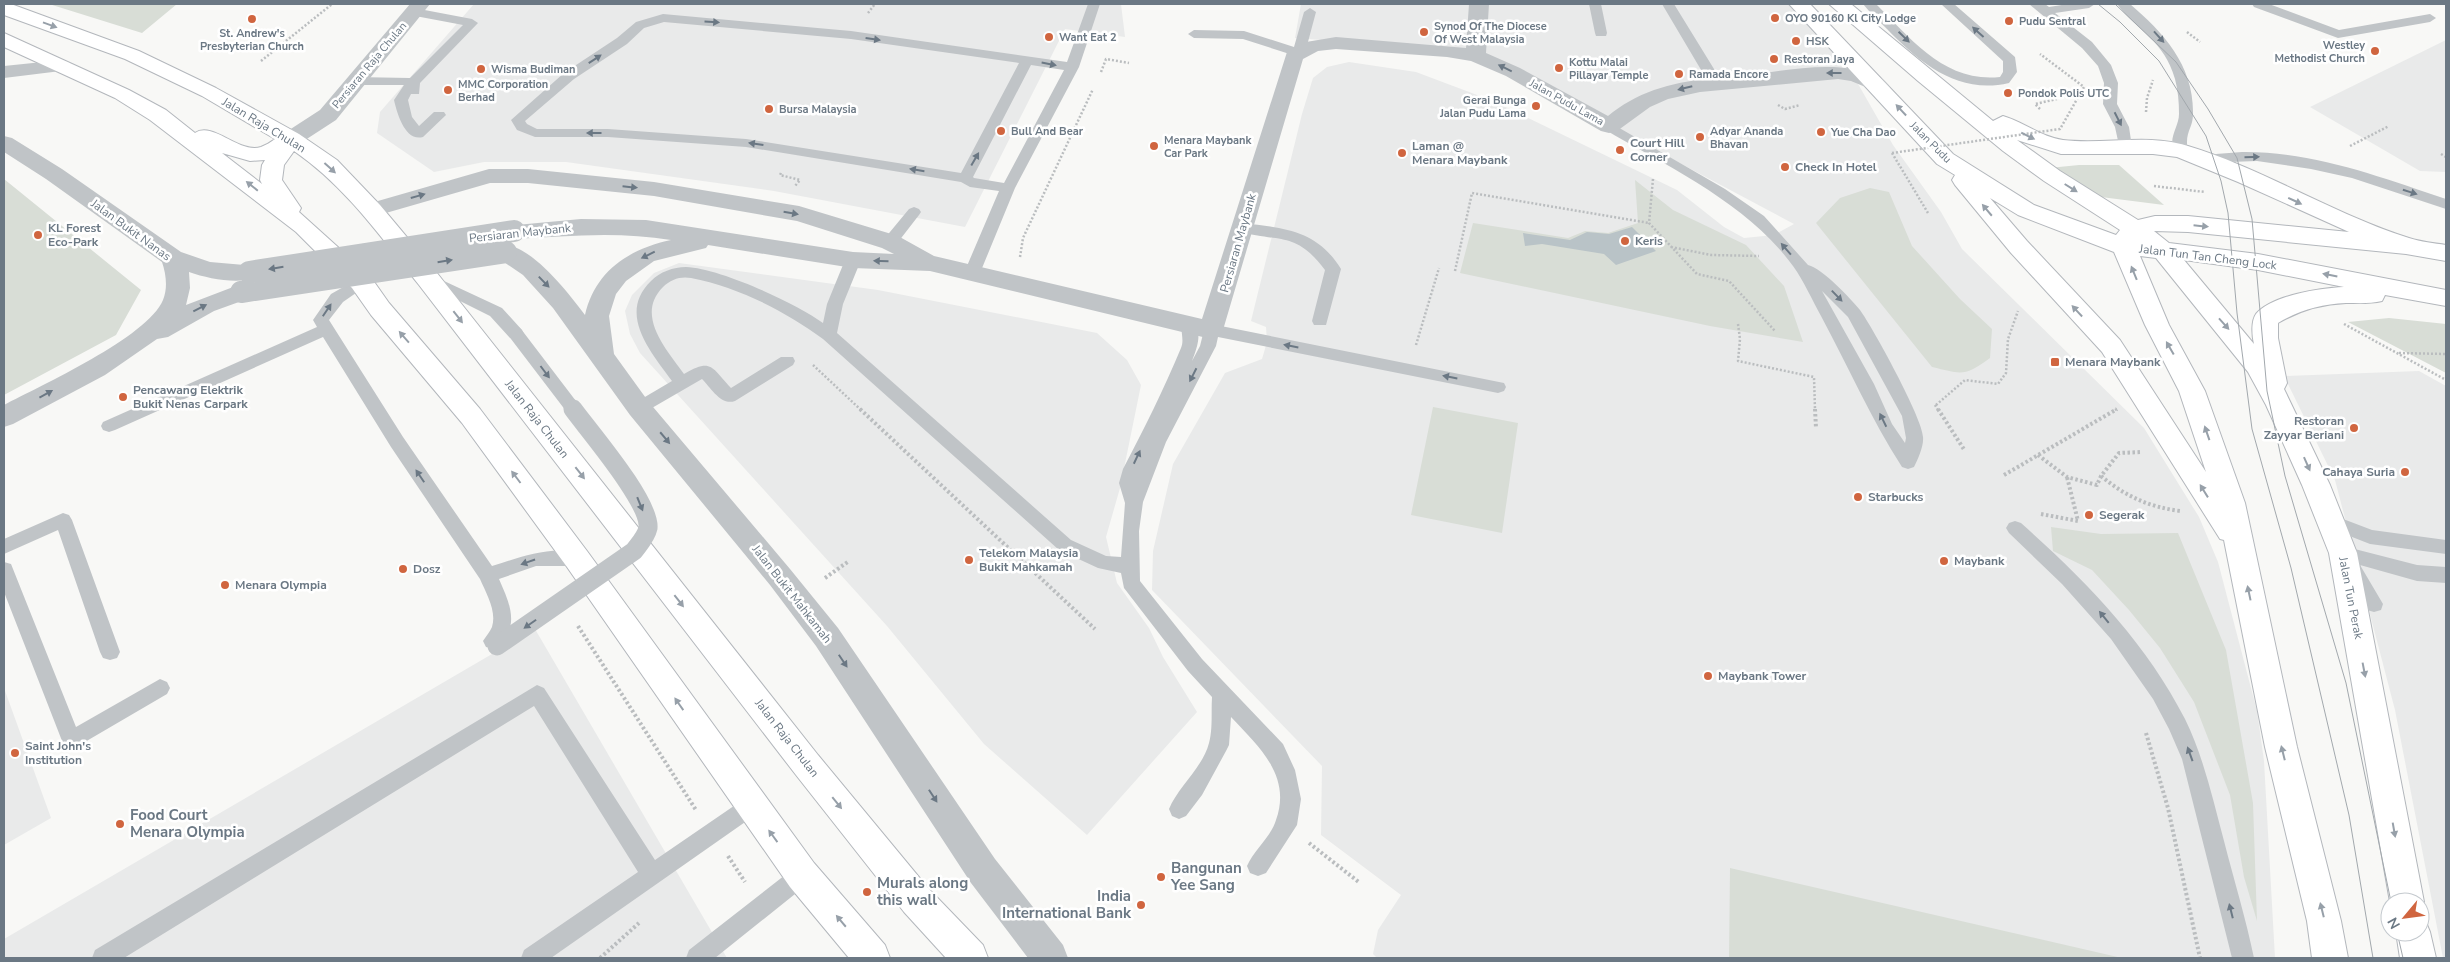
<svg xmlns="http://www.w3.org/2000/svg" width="2450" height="962" viewBox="0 0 2450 962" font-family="'Nunito Sans',sans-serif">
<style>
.built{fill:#e9eaea}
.green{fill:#d8ddd6}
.water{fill:#b9c3c7}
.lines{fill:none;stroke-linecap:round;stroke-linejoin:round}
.secondary-casing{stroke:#b3b7bc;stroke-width:2}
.path-far1{stroke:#babdbf;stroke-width:2.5;stroke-dasharray:2 2;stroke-linecap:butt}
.path{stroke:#babdbf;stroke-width:4;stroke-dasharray:2.5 2.5;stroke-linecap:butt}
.service{fill:#c0c4c7;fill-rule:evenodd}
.minor{fill:#c0c4c7;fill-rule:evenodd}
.secondary{fill:#fff;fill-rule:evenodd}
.tram{stroke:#a2a8ad;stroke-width:1}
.path-bridge{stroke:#babdbf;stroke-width:2.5;stroke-dasharray:2 2;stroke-linecap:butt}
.service-bridge-far1{stroke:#c0c4c7;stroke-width:14}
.service-bridge{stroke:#c0c4c7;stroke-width:19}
.minor-bridge{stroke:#c0c4c7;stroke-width:22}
.oneway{fill:#6b7884}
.oneway2{fill:#97a0a9}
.poi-dot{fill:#d0653f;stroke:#fff;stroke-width:2}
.labels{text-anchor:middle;stroke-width:5;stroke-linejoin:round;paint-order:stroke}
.far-poi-label{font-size:11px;font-weight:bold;fill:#6b7884;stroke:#fff;text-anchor:start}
.far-street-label{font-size:11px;fill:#6b7884;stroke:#fff}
.street-label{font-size:12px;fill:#6b7884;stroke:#fff}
.poi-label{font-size:12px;font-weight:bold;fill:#6b7884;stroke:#fff;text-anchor:start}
.near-poi-label{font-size:15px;font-weight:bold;fill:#6b7884;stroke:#fff;text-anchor:start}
</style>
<rect width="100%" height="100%" fill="#f8f8f6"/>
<path class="built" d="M 474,4 L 1121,4 L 1125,37 L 1065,29 L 965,227 L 774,191 L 566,162 L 484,162 L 434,172 L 377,133 L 380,112 Z
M 1301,4 L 1791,4 L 1838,49 L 1893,145 L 1941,212 L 1962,249 L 2144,428 L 2199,517 L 2218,562 L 2257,711 L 2264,761 L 2275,958 L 1377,958 L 1373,954 L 1378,930 L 1401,895 L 1321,835 L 1322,766 L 1152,590 L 1153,551 L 1173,464 L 1225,373 L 1262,359 L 1267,342 L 1266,327 L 1251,321 L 1302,114 L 1313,78 L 1327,67 L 1349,62 L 1416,72 L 1493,101 L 1677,190 L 1724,227 L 1744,238 L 1774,235 L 1794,224 L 1608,125 L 1455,50 L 1295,38 Z
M 2446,40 L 2446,172 L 2420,171 L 2310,107 Z
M 679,263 L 878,290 L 1097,333 L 1127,360 L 1141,385 L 1120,488 L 1106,537 L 1117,583 L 1149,628 L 1163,657 L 1197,712 L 1087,835 L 984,744 L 887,626 L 640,353 L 630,334 L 625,311 L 632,295 L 654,273 Z
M 2419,371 L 2446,386 L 2446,958 L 2443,958 L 2395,710 L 2335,480 L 2284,376 Z
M 535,629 L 727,958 L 4,958 L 4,939 Z
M 4,688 L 51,818 L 4,845 Z"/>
<path class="green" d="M 49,4 L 177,4 L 142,33 Z
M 2079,165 L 2119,165 L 2164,205 L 2101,197 L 2049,168 Z
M 4,179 L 141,290 L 116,335 L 4,395 Z
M 1635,180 L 1673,210 L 1746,245 L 1784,286 L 1803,342 L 1710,326 L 1460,273 L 1473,223 L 1568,238 L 1585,231 L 1608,233 L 1638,223 Z
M 1870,188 L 1889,192 L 1912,246 L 1960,299 L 1992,329 L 1990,358 C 1964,377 1962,374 1932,367 L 1816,223 L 1840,198 Z
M 2389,318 L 2446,324 L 2446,373 L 2348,322 Z
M 1433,407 L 1518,423 L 1502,533 L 1411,515 Z
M 2051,527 L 2101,534 L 2178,533 L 2226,650 L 2253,803 L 2257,921 L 2244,877 L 2230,795 L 2194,702 L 2160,648 L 2129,610 L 2092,570 L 2053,551 Z
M 1730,868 L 2122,958 L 1729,958 Z"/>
<path class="water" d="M 1632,227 L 1656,251 L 1616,265 L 1604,254 L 1542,244 L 1525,246 L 1523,233 L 1570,240 L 1587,232 L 1609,234 Z"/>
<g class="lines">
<g class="secondary-casing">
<path id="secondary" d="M 4,4 L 11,4 L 139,51 L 216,88 L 299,134 L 337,160 L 380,205 L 437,273 L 818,755 L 928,888 L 983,945 L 988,958 L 946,958 L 904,912 L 796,775 L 419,285 C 380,236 346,187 294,151 L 284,165 L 282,180 L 301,208 L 299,212 L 370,276 L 389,303 L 480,409 L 587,551 L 814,863 L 885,945 L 890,958 L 849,958 L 790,887 L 567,567 L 462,423 L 371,315 L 352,288 L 296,232 L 150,120 L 115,98 L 4,47 L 4,33 L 129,90 L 166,110 L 195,133 C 213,121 239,154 261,147 C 266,145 271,142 275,139 L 202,96 L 125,59 L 4,15 ZM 222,153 L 250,161 L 265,160 L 262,165 L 260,180 L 262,184 Z
M 1789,4 L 1810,4 L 1953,154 L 2034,205 L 2116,235 L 2120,230 L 2044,181 L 2003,151 L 1918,81 L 1829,4 L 1851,4 L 1993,121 L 2003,116 C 2024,122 2041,137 2063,140 C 2104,145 2147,133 2188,146 C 2264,169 2333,214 2409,238 C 2421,242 2434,243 2446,245 L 2446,261 L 2406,254 L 2188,232 L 2154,231 L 2169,243 L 2258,254 L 2446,290 L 2446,306 L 2385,295 L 2382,301 C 2370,304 2358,303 2346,303 C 2321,304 2300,310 2278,323 L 2278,338 L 2287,383 L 2284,389 L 2330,485 L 2357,553 L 2424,902 L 2420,912 L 2420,902 L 2390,902 L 2329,553 L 2302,485 L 2266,405 L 2248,372 L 2156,258 L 2140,256 L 2169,325 L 2205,391 L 2245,503 L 2297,747 L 2341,921 L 2348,958 L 2312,958 L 2307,921 L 2265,747 L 2224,540 L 2220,539 L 2102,352 L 2011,253 L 1955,185 L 1952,180 L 1955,175 L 1937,164 ZM 2017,140 L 2061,154 L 2153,154 L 2177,157 L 2238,182 L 2349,232 L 2188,216 L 2155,216 L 2138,220 L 2060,171 ZM 1990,198 L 2018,215 L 2114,252 L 2145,325 L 2179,391 L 2206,472 L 2120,340 L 2027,241 ZM 2184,260 L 2258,270 L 2344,287 C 2321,288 2272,295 2256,314 C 2251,321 2252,336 2254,344 Z
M 2420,918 L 2425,920 L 2430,932 L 2436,958 L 2400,958 L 2396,932 L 2420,932 Z"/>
</g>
<path class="path-far1" d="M 868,13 L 875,4
M 2187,32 L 2200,42
M 261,61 L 332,4
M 1101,72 L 1106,59 L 1129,63
M 1778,105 L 1785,109 L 1800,105
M 2040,109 L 2035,104 L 2057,99
M 2146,112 L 2147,98 L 2153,80
M 2350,146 L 2389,126
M 1892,153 L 1928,213
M 2441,154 L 2446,157
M 781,173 L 780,175 L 800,180 L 795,186
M 1653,179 L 1649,223 L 1697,274 L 1729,281 L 1775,331
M 2154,186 L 2205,192
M 1671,247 L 1711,255 L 1759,256
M 1020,257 L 1023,238 L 1093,89
M 1455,271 L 1472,193 L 1649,223
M 1738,324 L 1740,339 L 1738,361 L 1814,377 L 1815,410
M 2344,324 L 2446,380
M 1416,345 L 1439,268
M 2399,353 L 2446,354
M 813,365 L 861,410
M 1935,405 L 1938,410
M 1936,405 L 1965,380 L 1998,384 L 2006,373 L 2008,339 L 2018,311
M 2115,410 L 2117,409"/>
<path class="path" d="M 860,409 L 1095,629
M 1815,409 L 1816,428
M 1938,409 L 1965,451
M 2038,455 L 2067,477 L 2097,485 L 2101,476 L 2119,453 L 2142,452
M 2004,475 L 2117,409
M 2101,476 C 2125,496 2149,507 2180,511
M 2041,514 L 2078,521 L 2067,477
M 825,578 L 849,561
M 578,626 L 696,810
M 2146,733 L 2168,808 L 2200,958
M 1309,843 L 1360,883
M 728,856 L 745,882
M 600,958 L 639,923"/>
<path class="service" d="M 1088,4 L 1100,4 L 1079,67 L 1015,188 L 980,273 L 977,277 L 967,277 L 964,273 L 999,191 L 970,187 L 961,182 L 746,147 L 608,137 L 535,137 L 517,130 L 511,120 L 564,73 L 617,38 L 636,22 L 663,14 L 851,31 L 1067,62 ZM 664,22 L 851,39 L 1019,63 L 961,173 L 746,139 L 608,129 L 537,129 L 527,124 L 525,121 L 574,79 L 627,44 L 644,28 ZM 1031,65 L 1064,70 L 1004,183 L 974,178 L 973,177 Z
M 1589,4 L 1601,4 L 1607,33 L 1606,36 L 1596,36 L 1595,33 Z
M 1662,4 L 1674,4 L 1722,82 L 1720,85 L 1710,85 Z
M 1863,4 L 1876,4 C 1911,39 1945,83 2000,77 L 2003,72 L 2003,61 L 1941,4 L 1954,4 L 2015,57 L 2017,72 L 2009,83 C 1958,95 1920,63 1887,29 C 1879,21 1870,13 1863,4 Z
M 2029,4 L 2045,4 L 2049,7 L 2068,4 L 2095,4 L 2089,8 L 2055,13 L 2092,42 L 2111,65 L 2118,83 L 2117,104 L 2129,127 L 2132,147 L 2130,150 L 2120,150 L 2115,127 L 2103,104 L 2104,83 L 2098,66 L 2082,48 Z
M 2117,4 L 2130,4 C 2164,33 2194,66 2193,114 C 2193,129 2184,132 2188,151 L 2186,154 L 2176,154 C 2166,139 2179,128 2179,114 C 2179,102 2178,90 2175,79 C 2164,40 2138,32 2117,4 Z
M 2252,4 L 2269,4 L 2339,30 L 2430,14 L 2436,18 L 2430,22 L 2338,38 L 2254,7 Z
M 414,8 L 472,19 L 478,23 L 420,83 L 419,94 L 411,94 L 408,100 L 412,117 L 419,126 L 434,112 L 444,112 L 446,115 L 423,137 C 405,142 397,113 394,100 L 404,85 L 355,85 L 348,81 L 355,77 L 410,78 L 463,25 L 410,15 L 408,12 Z
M 1310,8 L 1316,12 L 1305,53 L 1299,57 L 1243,39 L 1194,38 L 1188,34 L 1194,30 L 1244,31 L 1294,47 L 1304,12 Z
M 1609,122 L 1725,189 L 1764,216 L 1808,265 C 1823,269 1850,298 1860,310 C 1873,328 1923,419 1923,437 C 1924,446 1918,459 1914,467 L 1908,469 L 1902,467 C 1871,419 1848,366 1821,316 C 1812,300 1804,281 1793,266 C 1747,203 1670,168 1604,129 L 1602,126 ZM 1822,291 L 1848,317 L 1902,416 L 1906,438 L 1905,443 L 1892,424 L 1874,384 Z
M 2242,152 C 2312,151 2381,177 2446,199 L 2446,209 L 2352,178 L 2311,169 L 2257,161 L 2203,163 L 2196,159 L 2203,155 Z
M 914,207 L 919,209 L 921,212 L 919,215 L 895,246 L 885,246 L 883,242 L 885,238 L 909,209 Z
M 1242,223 C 1284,228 1317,230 1341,269 L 1326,325 L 1314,325 L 1312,321 L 1325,270 C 1295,230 1278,243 1237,231 L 1235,228 L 1237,225 Z
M 853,255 L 858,256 L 861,260 L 843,304 L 837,333 L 1071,540 L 1106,556 L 1121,557 L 1125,503 L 1119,483 L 1123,469 C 1144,429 1164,389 1181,348 C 1185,339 1179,330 1183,322 L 1195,322 C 1202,335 1197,348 1192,361 L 1200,346 L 1205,326 L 1211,324 L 1504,383 L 1506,387 L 1504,391 L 1498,393 L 1218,337 L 1216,346 L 1166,442 L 1143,502 L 1139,531 L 1140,581 L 1202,659 L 1283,744 L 1295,770 L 1301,799 L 1297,825 L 1266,873 L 1258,876 L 1250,873 L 1247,866 C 1254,850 1271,837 1276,820 C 1292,775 1258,746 1231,717 L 1229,745 L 1226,751 L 1202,795 L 1186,816 L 1179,819 L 1172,816 L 1169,809 C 1178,787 1203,767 1209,743 C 1213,729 1211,711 1212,697 L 1188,671 L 1124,588 L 1121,573 L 1098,568 L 1059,550 L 823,339 C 785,311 738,287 691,278 C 681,276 671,279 663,287 C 635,315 666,349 684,374 C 712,358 711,367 731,388 L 781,357 L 793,357 L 795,361 L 793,365 L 735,401 C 721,406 711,388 702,379 L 645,412 L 639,414 L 633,412 L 631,408 L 633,404 L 672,381 C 651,352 617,314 651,281 C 660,272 673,267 686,267 C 719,268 796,303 823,323 L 827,304 L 845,260 L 848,256 Z
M 429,274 L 502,308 L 522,330 L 524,334 L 522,338 L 510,338 L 490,316 L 424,283 L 421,279 L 424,275 Z
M 361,277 L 366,278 L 369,282 L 366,286 L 343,302 L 329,320 L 403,437 L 492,566 C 521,557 553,544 583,554 L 586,559 L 583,564 L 577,566 L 536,566 L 499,579 C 508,600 519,621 503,642 C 498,649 494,649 486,647 L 483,641 C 486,636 490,632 492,627 C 497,611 486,593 480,579 L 391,447 L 323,337 L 115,430 L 109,432 L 103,430 L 101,426 L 103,422 L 317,327 L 313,320 L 331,294 Z
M 63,513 L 69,515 L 72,520 L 120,652 L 117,658 L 110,660 L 103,658 L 100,652 L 58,530 L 4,554 L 4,539 Z
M 2330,514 L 2372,530 L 2446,540 L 2446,554 L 2370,544 L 2324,526 L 2321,521 L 2324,516 Z
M 2015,521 L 2021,523 C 2085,580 2146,642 2185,719 C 2204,758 2213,800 2224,841 C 2234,880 2246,919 2254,958 L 2232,958 L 2182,759 L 2169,729 L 2153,699 L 2111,639 L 2062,584 L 2009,533 L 2006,528 L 2009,523 Z
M 2343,546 L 2417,565 L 2446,567 L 2446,583 L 2417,581 L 2360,565 L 2383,604 L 2381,610 L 2374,612 L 2367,610 L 2342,566 L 2344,561 L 2337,558 L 2334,553 L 2337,548 Z
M 4,562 L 11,564 L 13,569 L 76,727 L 160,679 L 167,682 L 170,688 L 167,694 L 78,746 L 71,749 L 64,746 L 4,592 Z
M 537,685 L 544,688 L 655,860 L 744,799 L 751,796 L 758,799 L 761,806 L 758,813 L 551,958 L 521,958 L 524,950 L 638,872 L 534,706 L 124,958 L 92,958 L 95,950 Z
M 802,865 L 810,868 L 813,875 L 810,882 L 715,958 L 686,958 L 689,950 L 794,868 Z"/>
<path class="minor" d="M 410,4 L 430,4 L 336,120 L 299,144 L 291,146 L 283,144 L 280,139 L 283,134 L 320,110 Z
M 1469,4 L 1489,4 L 1486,53 L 1520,68 L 1608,116 C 1621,105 1637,96 1654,90 C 1689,78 1726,77 1763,73 C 1793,69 1824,64 1854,69 C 1865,70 1884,77 1890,87 L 1887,91 L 1880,93 L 1851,81 L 1838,79 L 1700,92 L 1668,99 L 1650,107 L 1617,131 L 1609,133 L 1601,131 L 1506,76 L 1471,61 L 1447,57 L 1336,49 L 1318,51 L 1303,59 L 1223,330 L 1220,336 L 1211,339 L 930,271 L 853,268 L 708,245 L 706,248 L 654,261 L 626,281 L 616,294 L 609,316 L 614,354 L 648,401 L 790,569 L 838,628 L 995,859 L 1063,945 L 1068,958 L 1028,958 L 971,883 L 816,646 L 770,585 L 630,415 L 553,308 L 523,275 L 498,258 L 494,252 L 498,246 C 527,238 569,294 585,315 C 595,271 629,249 671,240 C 619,231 566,236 514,239 L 506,236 L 502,231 L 506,226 L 581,219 L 646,220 L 853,252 L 894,254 L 882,248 L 797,221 L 654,196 L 528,183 L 490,183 L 372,217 L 364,215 L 361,210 L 364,205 L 489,169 L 528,169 L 654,182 L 799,206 L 898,236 L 934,256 L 1202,319 L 1287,52 L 1306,42 L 1336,37 L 1466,48 Z
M 62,60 L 69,62 L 72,66 L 69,70 L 4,78 L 4,66 Z
M 4,136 L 12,138 L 62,169 L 181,252 L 210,262 L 257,266 L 261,272 L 257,278 C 236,284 209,279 189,272 L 190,288 L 186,305 L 241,284 L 250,286 L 253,292 L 250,298 L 214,311 L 168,337 L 157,339 L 105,375 L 13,424 L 4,427 L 4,405 C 40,386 148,337 163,300 C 168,288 166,274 162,262 L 46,179 L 4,152 Z"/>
<use href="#secondary" class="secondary"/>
<path class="tram" d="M 2098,4 L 2120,22 L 2159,61 L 2206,136 L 2221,181 L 2228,213 L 2237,313 L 2252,429 L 2291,568 L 2349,815 L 2373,958
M 2115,4 L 2176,62 L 2208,109 L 2237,158 L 2252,219 L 2267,391 L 2285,476 L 2346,683 L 2391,902
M 2397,932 L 2403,958"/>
<path class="path-bridge" d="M 1892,153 L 2060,129 L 2084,87 L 2040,54"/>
<path class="service-bridge-far1" d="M 516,334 L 574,410"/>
<path class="service-bridge" d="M 497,646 L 634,551 C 639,544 646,537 648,528 C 651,503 589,431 573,409"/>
<path class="minor-bridge" d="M 249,272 L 514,231
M 241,292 L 506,252"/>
</g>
<defs><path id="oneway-solid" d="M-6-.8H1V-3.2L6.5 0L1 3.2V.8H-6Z" transform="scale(1.25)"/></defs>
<g class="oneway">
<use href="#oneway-solid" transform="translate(712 22) rotate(4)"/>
<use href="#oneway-solid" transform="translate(1978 32) rotate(-138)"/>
<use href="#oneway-solid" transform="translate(1904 37) rotate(44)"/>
<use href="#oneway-solid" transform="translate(2159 37) rotate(48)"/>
<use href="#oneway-solid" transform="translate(873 39) rotate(8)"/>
<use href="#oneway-solid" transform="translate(595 59) rotate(-33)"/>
<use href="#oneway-solid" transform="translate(1049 64) rotate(11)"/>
<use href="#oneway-solid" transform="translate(1505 68) rotate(-154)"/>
<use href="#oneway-solid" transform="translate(1834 73) rotate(-180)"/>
<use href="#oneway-solid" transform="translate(1685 88) rotate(166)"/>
<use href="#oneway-solid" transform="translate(2118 119) rotate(63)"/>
<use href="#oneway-solid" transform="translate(594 133) rotate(180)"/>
<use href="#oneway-solid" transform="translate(756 144) rotate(-172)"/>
<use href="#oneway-solid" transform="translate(2252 157) rotate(-2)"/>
<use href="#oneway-solid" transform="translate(975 159) rotate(-60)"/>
<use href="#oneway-solid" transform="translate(917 170) rotate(-171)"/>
<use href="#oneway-solid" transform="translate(630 187) rotate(6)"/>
<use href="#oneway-solid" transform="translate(2410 192) rotate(18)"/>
<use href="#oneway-solid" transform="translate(418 196) rotate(-16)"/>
<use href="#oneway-solid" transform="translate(791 213) rotate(10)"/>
<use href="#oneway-solid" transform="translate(1786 249) rotate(-131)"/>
<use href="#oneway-solid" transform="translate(648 255) rotate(154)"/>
<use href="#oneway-solid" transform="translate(445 261) rotate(-9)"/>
<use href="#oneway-solid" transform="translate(881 261) rotate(-178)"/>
<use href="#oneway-solid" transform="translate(276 268) rotate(171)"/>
<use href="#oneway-solid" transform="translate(544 282) rotate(46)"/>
<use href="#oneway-solid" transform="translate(1837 296) rotate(46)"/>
<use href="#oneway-solid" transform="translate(200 308) rotate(-27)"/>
<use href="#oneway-solid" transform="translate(327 310) rotate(-56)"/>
<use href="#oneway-solid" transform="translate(1291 346) rotate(-169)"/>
<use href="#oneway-solid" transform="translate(545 372) rotate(53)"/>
<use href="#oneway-solid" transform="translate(1193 375) rotate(117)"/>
<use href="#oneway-solid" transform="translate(1450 377) rotate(-169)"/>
<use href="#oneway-solid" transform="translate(46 394) rotate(-29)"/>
<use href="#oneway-solid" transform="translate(1883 420) rotate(-116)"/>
<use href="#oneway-solid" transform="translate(665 438) rotate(50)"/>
<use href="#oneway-solid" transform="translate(1137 457) rotate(-65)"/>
<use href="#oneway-solid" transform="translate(420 476) rotate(-124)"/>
<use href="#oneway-solid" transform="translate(640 504) rotate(68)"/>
<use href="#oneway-solid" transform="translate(528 562) rotate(161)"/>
<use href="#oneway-solid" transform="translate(2104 617) rotate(-129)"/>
<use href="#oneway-solid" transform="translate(530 624) rotate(145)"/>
<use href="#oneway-solid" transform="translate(843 661) rotate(56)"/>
<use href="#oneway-solid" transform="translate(2190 754) rotate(-110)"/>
<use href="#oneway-solid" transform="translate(933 796) rotate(57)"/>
<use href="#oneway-solid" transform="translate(2231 911) rotate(-104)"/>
</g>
<g class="oneway2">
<use href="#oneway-solid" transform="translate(50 25) rotate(20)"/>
<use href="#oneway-solid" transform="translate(1901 110) rotate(-133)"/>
<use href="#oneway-solid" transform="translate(2028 136) rotate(26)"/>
<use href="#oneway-solid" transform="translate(330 168) rotate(42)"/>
<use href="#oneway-solid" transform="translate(252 186) rotate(-141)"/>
<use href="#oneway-solid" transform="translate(2071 188) rotate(32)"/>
<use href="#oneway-solid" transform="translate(2295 201) rotate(25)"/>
<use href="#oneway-solid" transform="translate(1987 210) rotate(-130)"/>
<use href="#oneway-solid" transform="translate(2201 226) rotate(6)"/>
<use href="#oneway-solid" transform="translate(2134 273) rotate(-112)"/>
<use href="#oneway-solid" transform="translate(2330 275) rotate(-169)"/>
<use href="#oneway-solid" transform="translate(2077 311) rotate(-133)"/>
<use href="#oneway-solid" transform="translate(458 317) rotate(52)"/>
<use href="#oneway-solid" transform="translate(2224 324) rotate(48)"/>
<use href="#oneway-solid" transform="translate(404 337) rotate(-131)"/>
<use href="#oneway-solid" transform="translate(2170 348) rotate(-120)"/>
<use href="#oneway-solid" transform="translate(2207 433) rotate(-109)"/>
<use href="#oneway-solid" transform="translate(2307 464) rotate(66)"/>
<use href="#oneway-solid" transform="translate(580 473) rotate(52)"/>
<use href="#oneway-solid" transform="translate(516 477) rotate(-127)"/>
<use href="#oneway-solid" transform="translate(2204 491) rotate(-122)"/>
<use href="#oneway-solid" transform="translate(2249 593) rotate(-102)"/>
<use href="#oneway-solid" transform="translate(679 601) rotate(52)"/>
<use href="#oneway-solid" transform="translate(2364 670) rotate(79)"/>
<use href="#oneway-solid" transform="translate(679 704) rotate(-125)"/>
<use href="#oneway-solid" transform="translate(2283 753) rotate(-104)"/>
<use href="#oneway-solid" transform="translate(837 803) rotate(51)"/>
<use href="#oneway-solid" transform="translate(2394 830) rotate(80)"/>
<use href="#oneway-solid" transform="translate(773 836) rotate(-126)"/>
<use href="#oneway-solid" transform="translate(2322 910) rotate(-104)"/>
<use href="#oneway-solid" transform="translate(841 921) rotate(-130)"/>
</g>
<g class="poi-dot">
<circle cx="1775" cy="18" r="5"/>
<circle cx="252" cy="19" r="5"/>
<circle cx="2009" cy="21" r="5"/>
<circle cx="1424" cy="32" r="5"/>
<circle cx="1049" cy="37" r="5"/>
<circle cx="1796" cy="41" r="5"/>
<circle cx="2375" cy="51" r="5"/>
<circle cx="1774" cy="59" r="5"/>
<circle cx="1559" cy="68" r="5"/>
<circle cx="481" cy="69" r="5"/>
<circle cx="1679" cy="74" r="5"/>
<circle cx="448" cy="90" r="5"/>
<circle cx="2008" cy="93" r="5"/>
<circle cx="1536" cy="106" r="5"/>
<circle cx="769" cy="109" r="5"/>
<circle cx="1001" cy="131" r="5"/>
<circle cx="1821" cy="132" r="5"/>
<circle cx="1700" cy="137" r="5"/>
<circle cx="1154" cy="146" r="5"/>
<circle cx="1620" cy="150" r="5"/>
<circle cx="1402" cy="153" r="5"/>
<circle cx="1785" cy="167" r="5"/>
<circle cx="38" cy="235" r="5"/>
<circle cx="1625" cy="241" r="5"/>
<rect x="2050" y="357" width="10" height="10" rx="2.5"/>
<circle cx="123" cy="397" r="5"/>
<circle cx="2354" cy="428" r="5"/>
<circle cx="2405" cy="472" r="5"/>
<circle cx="1858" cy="497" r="5"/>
<circle cx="2089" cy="515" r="5"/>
<circle cx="969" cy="560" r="5"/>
<circle cx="1944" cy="561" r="5"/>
<circle cx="403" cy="569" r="5"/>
<circle cx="225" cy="585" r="5"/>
<circle cx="1708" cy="676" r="5"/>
<circle cx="15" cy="753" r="5"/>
<circle cx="120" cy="824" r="5"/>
<circle cx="1161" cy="877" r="5"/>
<circle cx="867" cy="892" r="5"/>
<circle cx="1141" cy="905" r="5"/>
</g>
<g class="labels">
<g class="far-poi-label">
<text x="1785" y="22">OYO 90160 Kl City Lodge</text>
<text x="2019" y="25">Pudu Sentral</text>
<text x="1434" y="30">Synod Of The Diocese<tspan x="1434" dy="13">Of West Malaysia</tspan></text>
<text x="252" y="37" text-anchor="middle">St. Andrew's<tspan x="252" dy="13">Presbyterian Church</tspan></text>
<text x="1059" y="41">Want Eat 2</text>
<text x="1806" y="45">HSK</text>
<text x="2365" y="49" text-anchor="end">Westley<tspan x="2365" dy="13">Methodist Church</tspan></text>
<text x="1784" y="63">Restoran Jaya</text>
<text x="1569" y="66">Kottu Malai<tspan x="1569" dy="13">Pillayar Temple</tspan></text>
<text x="491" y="73">Wisma Budiman</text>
<text x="1689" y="78">Ramada Encore</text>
<text x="458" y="88">MMC Corporation<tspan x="458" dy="13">Berhad</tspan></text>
<text x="2018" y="97">Pondok Polis UTC</text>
<text x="1526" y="104" text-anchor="end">Gerai Bunga<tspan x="1526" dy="13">Jalan Pudu Lama</tspan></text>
<text x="779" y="113">Bursa Malaysia</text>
<text x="1011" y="135">Bull And Bear</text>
<text x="1710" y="135">Adyar Ananda<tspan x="1710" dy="13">Bhavan</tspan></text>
<text x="1831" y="136">Yue Cha Dao</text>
<text x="1164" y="144">Menara Maybank<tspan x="1164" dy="13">Car Park</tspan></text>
</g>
<g class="far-street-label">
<text transform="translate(369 65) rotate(-50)" y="4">Persiaran Raja Chulan</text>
<text transform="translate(1567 102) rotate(29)" y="4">Jalan Pudu Lama</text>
<text transform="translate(1931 142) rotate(45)" y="4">Jalan Pudu</text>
</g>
<g class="street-label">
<text transform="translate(264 125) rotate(31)" y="4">Jalan Raja Chulan</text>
<text transform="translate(131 230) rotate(36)" y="4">Jalan Bukit Nanas</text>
<text transform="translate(520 233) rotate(-6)" y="4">Persiaran Maybank</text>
<text transform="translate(1238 243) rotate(-74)" y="4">Persiaran Maybank</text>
<text transform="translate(2208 257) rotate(7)" y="4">Jalan Tun Tan Cheng Lock</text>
<text transform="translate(537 419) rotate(52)" y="4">Jalan Raja Chulan</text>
<text transform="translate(792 594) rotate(52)" y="4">Jalan Bukit Mahkamah</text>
<text transform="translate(2351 598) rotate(79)" y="4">Jalan Tun Perak</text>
<text transform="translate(787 738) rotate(52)" y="4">Jalan Raja Chulan</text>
</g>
<g class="poi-label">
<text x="1630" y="147">Court Hill<tspan x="1630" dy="14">Corner</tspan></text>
<text x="1412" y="150">Laman @<tspan x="1412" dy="14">Menara Maybank</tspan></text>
<text x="1795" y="171">Check In Hotel</text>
<text x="48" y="232">KL Forest<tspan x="48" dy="14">Eco-Park</tspan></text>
<text x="1635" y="245">Keris</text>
<text x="2065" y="366">Menara Maybank</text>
<text x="133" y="394">Pencawang Elektrik<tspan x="133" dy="14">Bukit Nenas Carpark</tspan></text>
<text x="2344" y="425" text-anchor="end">Restoran<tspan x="2344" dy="14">Zayyar Beriani</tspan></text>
<text x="2395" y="476" text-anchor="end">Cahaya Suria</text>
<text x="1868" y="501">Starbucks</text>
<text x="2099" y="519">Segerak</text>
<text x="979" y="557">Telekom Malaysia<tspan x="979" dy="14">Bukit Mahkamah</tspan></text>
<text x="1954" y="565">Maybank</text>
<text x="413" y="573">Dosz</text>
<text x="235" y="589">Menara Olympia</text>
<text x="1718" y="680">Maybank Tower</text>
<text x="25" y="750">Saint John's<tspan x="25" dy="14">Institution</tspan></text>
</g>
<g class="near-poi-label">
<text x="130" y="820">Food Court<tspan x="130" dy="17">Menara Olympia</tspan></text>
<text x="1171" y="873">Bangunan<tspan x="1171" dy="17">Yee Sang</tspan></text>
<text x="877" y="888">Murals along<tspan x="877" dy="17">this wall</tspan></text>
<text x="1131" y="901" text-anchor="end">India<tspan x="1131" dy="17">International Bank</tspan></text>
</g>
</g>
<rect width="2450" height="962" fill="none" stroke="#6b7884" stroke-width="10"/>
<g transform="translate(2405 917) rotate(241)"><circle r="24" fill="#ffffff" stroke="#c4c9ce"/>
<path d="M0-4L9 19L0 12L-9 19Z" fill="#d0653f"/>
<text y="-8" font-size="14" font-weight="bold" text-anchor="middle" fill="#6b7884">N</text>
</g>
</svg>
